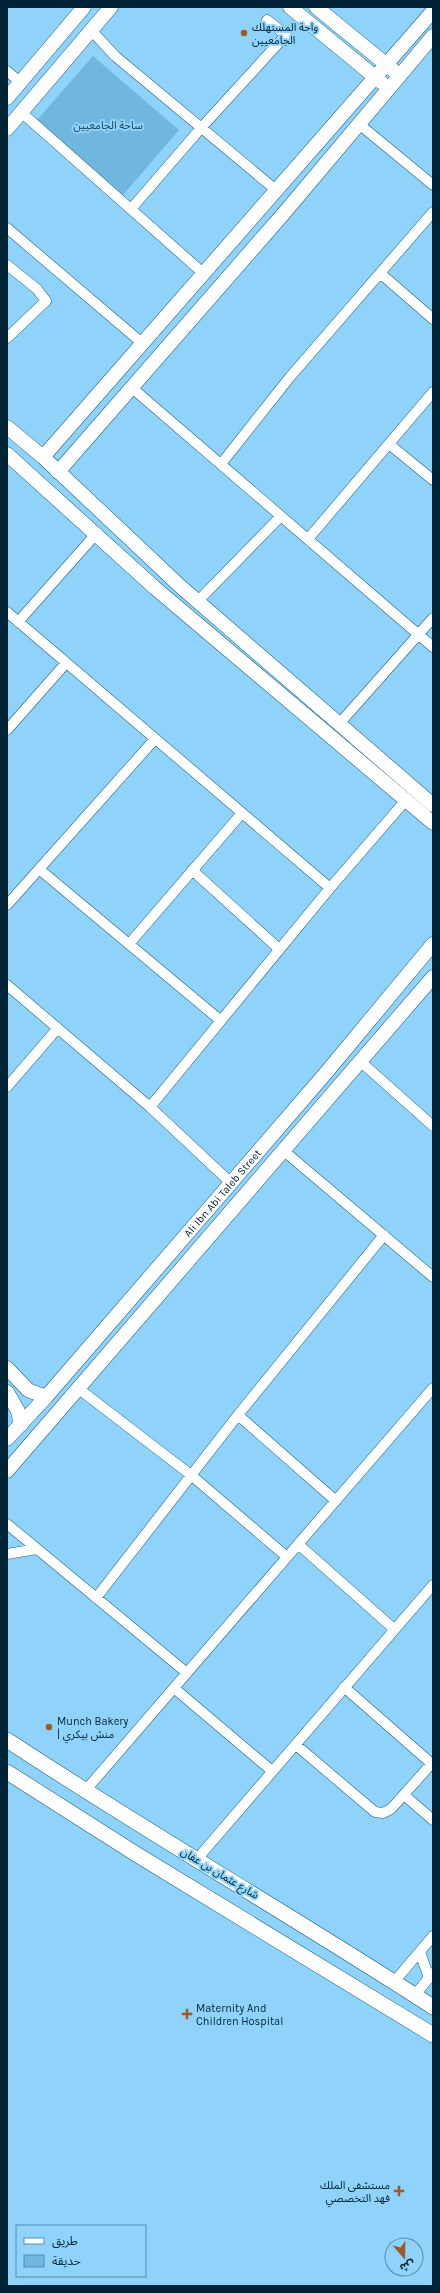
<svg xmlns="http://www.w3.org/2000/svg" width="440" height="2293" viewBox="0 0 440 2293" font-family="Karla,'Noto Sans Arabic',sans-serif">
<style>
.green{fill:#70b7e0}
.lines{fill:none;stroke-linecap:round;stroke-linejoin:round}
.street-casing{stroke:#165f81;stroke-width:11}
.secondary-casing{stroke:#165f81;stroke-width:15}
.primary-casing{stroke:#165f81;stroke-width:16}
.street{stroke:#fff;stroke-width:10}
.secondary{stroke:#fff;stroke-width:14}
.primary{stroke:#fff;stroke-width:15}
.poi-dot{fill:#9e5b2a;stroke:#8fd3fa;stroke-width:1.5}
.labels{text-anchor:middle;stroke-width:4;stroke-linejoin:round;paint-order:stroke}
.poi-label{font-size:11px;fill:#002335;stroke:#8fd3fa;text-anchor:start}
.park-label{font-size:11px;fill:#13445c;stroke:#8fd3fa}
.street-label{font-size:11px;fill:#002335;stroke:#8fd3fa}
</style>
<rect width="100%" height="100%" fill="#8fd3fa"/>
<path class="green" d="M 93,56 L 179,130 L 123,195 L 37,120 Z"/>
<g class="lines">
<g class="street-casing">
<path id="street" d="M 91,30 L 115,56 L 276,190
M 7,71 L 20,82
M 21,112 L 203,273
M 359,124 L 433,185
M 131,209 L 201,128 L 286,35 L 267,20
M 7,228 L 142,343
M 7,265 L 37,289 L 46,301 L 7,338
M 380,273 L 433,319
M 131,387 L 433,647
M 389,444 L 433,480
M 221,464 L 290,377 L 433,212
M 308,539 L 433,392
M 198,601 L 281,516
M 7,612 L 330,888
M 18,622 L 96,534
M 339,724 L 433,618
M 7,730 L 66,663
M 39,869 L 220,1020
M 192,870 L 279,949
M 7,905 L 155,739
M 129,944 L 242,813
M 7,985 L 150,1107 L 230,1182
M 360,1061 L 433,1126
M 7,1087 L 57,1029
M 150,1107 L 330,888 L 406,800
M 284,1151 L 433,1277
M 79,1389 L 191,1475 L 287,1557
M 238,1415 L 336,1501
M 7,1524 L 187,1673
M 298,1544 L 394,1629
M 7,1554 L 37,1549
M 96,1598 L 238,1415 L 384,1235
M 344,1687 L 432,1764
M 174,1688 L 272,1771
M 296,1745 L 375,1812 L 383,1813 L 391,1809 L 433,1762
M 85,1791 L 433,1388
M 404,1795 L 433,1820
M 197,1859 L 433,1585
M 420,1952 L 429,1978
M 394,1982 L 433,1936
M 415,1995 L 433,1973"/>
</g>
<g class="secondary-casing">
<g id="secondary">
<path d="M 290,7 L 381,82"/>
<path d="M 316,7 L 393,70"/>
<path d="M 7,98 L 84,7"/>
<path d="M 7,129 L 111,7"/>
<path d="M 7,427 L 43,457 L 181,587 L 433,805"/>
<path d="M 7,454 L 155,588 L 433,823"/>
<path d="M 43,457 L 433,11"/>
<path d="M 58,472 L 285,212 L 433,36"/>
<path d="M 7,1368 L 28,1390 L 46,1397"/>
<path d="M 7,1392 L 18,1411 L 21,1425"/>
<path id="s1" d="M 7,1439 L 46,1397 L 325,1074 L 433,944"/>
<path d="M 7,1471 L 433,977"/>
</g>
</g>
<g class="primary-casing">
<path id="primary" d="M 7,1740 C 147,1832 292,1916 433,2007
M 7,1772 L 136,1854 L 433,2035"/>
</g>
<use href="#street" class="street"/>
<use href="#secondary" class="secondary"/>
<use href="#primary" class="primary"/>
</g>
<g class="poi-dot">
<circle cx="244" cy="33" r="4"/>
<circle cx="49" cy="1727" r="4"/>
<path d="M185 2008h4v4h4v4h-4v4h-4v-4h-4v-4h4z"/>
<path d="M397 2185h4v4h4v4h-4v4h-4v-4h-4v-4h4z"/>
</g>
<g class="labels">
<g class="poi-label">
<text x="252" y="31">واحة المستهلك<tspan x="252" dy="13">الجامعيين</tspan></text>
<text x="57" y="1725">Munch Bakery<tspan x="57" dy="13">| منش بيكري</tspan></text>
<text x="196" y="2012">Maternity And<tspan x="196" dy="13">Children Hospital</tspan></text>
<text x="390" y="2189" text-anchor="end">مستشفى الملك<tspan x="390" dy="13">فهد التخصصي</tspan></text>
</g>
<g class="park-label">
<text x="108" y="129">ساحة الجامعيين</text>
</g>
<g class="street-label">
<text dy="4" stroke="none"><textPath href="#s1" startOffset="327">Ali Ibn Abi Taleb Street</textPath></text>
<text transform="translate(220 1873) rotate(31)" y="4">شارع عثمان بن عفان</text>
</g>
</g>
<rect width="440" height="2293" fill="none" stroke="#002335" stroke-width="16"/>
<rect x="16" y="2225" width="130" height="52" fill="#8fd3fa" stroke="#568dab"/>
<rect x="24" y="2238" width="20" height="6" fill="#ffffff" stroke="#568dab"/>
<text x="52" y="2245" font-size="12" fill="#002335">طريق</text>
<rect x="24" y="2255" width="20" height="12" fill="#70b7e0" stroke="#568dab"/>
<text x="52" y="2265" font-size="12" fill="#002335">حديقة</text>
<g transform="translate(404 2257) rotate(160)"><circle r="19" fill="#8fd3fa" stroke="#568dab"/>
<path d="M0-3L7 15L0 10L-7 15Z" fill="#9e5b2a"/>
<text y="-6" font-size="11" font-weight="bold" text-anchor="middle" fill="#002335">ش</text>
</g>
</svg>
